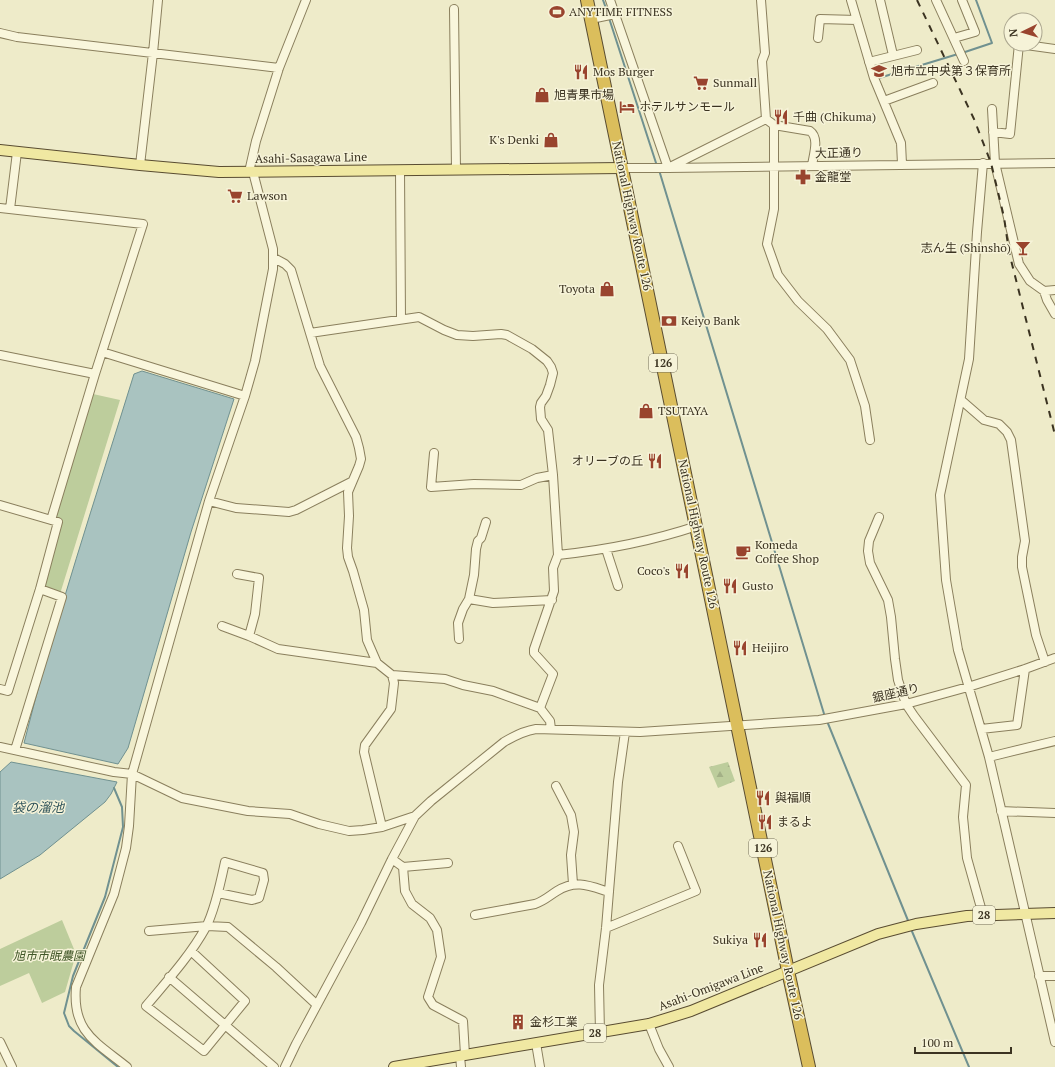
<svg xmlns="http://www.w3.org/2000/svg" width="1055" height="1067" viewBox="0 0 1055 1067" font-family="'PT Serif','Noto Sans JP',serif">
<style>
.forest{fill:url(#forest-firs)}
.green{fill:#bdcd9c}
.water{fill:#a9c3c0;stroke:#709190}
.lines{fill:none;stroke-linecap:round;stroke-linejoin:round}
.stream{stroke:#709190;stroke-width:2}
.minor-casing{stroke:#8a7f5d;stroke-width:10}
.major-casing{stroke:#594c31;stroke-width:12}
.highway-casing{stroke:#594c31;stroke-width:14}
.minor{stroke:#f9f6dc;stroke-width:8}
.major{stroke:#f0e8a2;stroke-width:10}
.highway{stroke:#dbbe5c;stroke-width:12}
.rail{stroke:#3b3321;stroke-width:2;stroke-dasharray:7 7;stroke-linecap:butt}
.labels{text-anchor:middle;stroke-width:3;stroke-linejoin:round;paint-order:stroke}
.shield{fill:#f6f3d8;stroke:#736d58;stroke-width:1}
.shield-label{font-size:11px;font-weight:bold;fill:#3b3321}
.poi-label{font-size:12px;fill:#3b3321;stroke:#f6f3d8;text-anchor:start}
.street-label{font-size:12px;fill:#3b3321;stroke:#f6f3d8}
.park-label{font-size:12px;font-style:italic;fill:#415728;stroke:#f6f3d8}
.water-label{font-size:13px;font-style:italic;fill:#30545b;stroke:#f6f3d8}
</style>
<defs>
<pattern id="forest-firs" width="22" height="20" patternUnits="userSpaceOnUse"><rect width="22" height="20" fill="#bdcd9c"/><path d="M5 1l3.5 6h-7zM16 11l3.5 6h-7z" fill="#a3b086"/></pattern>
</defs>
<rect width="100%" height="100%" fill="#eeebc9"/>
<path class="forest" d="M 728,762 L 735,781 L 718,788 L 709,767 Z"/>
<path class="green" d="M 93,394 L 120,400 L 60,594 L 43,588 L 54,518 Z
M 62,920 L 76,954 L 65,992 L 42,1003 L 29,973 L 0,986 L 0,949 Z"/>
<path class="water" d="M 142,371 L 234,399 L 191,532 L 128,748 L 118,764 L 24,743 C 55,619 96,497 134,374 Z
M 11,762 L 117,782 L 111,794 L 105,802 L 40,855 L 0,879 L 0,772 Z"/>
<g class="lines">
<path class="stream" d="M 603,0 L 608,14
M 609,18 L 657,166
M 962,53 L 992,43 L 976,0
M 879,78 L 958,54
M 659,170 L 825,717
M 827,721 L 909,923
M 114,788 L 122,807 L 123,827 L 105,897 L 73,976 L 64,1013 L 69,1026 L 74,1031 L 118,1067
M 911,929 L 969,1067"/>
<g class="minor-casing">
<path id="minor" d="M 610,0 L 668,168 L 766,119 L 774,125 L 810,131 C 820,138 813,156 812,166
M 761,0 L 765,53 L 762,61 L 766,119
M 851,0 L 874,78 L 901,143 L 902,164
M 880,0 L 893,55
M 936,0 L 964,61
M 454,9 L 456,170
M 591,19 L 615,14
M 0,33 L 17,37 L 279,68
M 818,38 L 820,19 L 857,20
M 954,38 L 975,32 L 962,0
M 869,62 L 917,50
M 884,101 L 933,83
M 992,109 L 995,163 L 1019,264 L 1030,281 L 1044,291 L 1055,290
M 774,125 L 774,209 L 767,244 L 778,275 L 798,301 L 827,329 L 850,360 L 865,406 L 870,440
M 993,132 L 1010,134 L 1019,44 L 1055,49
M 983,163 L 977,232 L 969,359 L 940,495 L 946,580 L 958,650 L 989,757 L 1055,1042
M 140,165 L 153,53 L 158,0
M 622,168 L 668,168 L 1055,163
M 400,170 L 401,319
M 249,172 L 256,141 L 279,68 L 306,0
M 0,208 L 143,224 L 95,374 L 51,520
M 10,209 L 17,152
M 274,258 L 285,264 L 291,270 L 320,366 L 356,437 L 359,448 L 361,459 L 359,466 L 348,492 L 349,516 L 347,548 L 348,557 L 353,571 L 364,610 L 367,640 L 377,663
M 1044,291 L 1047,300 L 1055,314
M 310,333 L 419,317 L 444,330 L 457,335 L 473,336 L 501,334 L 507,335 L 532,349 L 547,361 L 551,367 L 553,373 L 550,385 L 546,396 L 541,403 L 540,407 L 541,419 L 548,430 L 553,475 L 558,555 L 553,568 L 554,591 L 534,649 L 534,653 L 553,674 L 540,708
M 102,352 L 245,396
M 0,355 L 95,374
M 961,400 L 984,420 L 999,424 L 1007,432 L 1011,440 L 1025,541 L 1022,557 L 1022,567 L 1036,635 L 1045,662
M 434,453 L 431,487 L 474,484 L 521,485 L 537,478 L 553,475
M 209,501 L 236,508 L 289,512 L 296,510 L 351,482
M 0,505 L 58,522 L 40,589 L 8,691 L 0,689
M 879,517 L 869,541 L 868,551 L 870,563 L 888,600 L 891,617 L 895,659 L 898,680 L 906,704 L 914,716 L 966,785 L 963,817 L 967,858 L 983,915
M 606,549 L 618,586
M 558,555 C 605,550 652,541 697,526
M 469,599 L 493,603 L 552,600
M 222,626 L 249,636 L 255,614 L 259,578 L 237,574
M 249,636 L 278,649 L 377,663 L 392,675 L 445,679 L 463,685 L 493,691 L 540,708 L 550,721 L 551,729
M 459,639 L 458,623 L 463,609 L 469,599 L 474,575 L 476,549 L 478,541 L 481,538 L 486,522
M 981,729 L 1017,725 L 1025,669
M 0,747 L 114,772 L 132,774 L 182,798 L 248,811 L 290,814 L 319,824 L 349,831 L 363,830 L 382,827 L 415,816
M 15,750 L 62,597 L 40,589
M 989,757 L 1055,741
M 556,786 L 571,815 L 574,832 L 571,855 L 573,884
M 1001,811 L 1055,813
M 382,827 L 364,752 L 365,745 L 391,709 L 394,683 L 392,675
M 392,859 L 403,867 L 405,891 L 412,904 L 430,918 L 437,930 L 441,957 L 428,997 L 433,1005 L 463,1021 L 465,1055
M 403,867 L 448,863
M 475,915 L 535,904 C 544,901 549,896 557,891 C 576,879 590,886 609,892
M 606,928 L 696,891 L 678,846
M 149,931 L 207,926 L 228,927 L 276,967 L 317,1005
M 191,951 L 245,1001 L 204,1051 L 146,1006 C 167,981 190,956 206,927 C 215,910 221,881 225,862 L 263,873 L 264,880 L 259,898 L 252,900 L 218,893
M 1039,976 L 1055,976
M 169,977 L 274,1067
M 649,1024 L 659,1049 L 669,1067
M 600,1033 L 599,985 L 606,928 L 618,782 L 625,732
M 0,1042 L 12,1067
M 536,1043 L 540,1067
M 460,1056 L 461,1067
M 127,1067 C 96,1042 72,1032 76,987 L 114,894 L 126,848 L 129,826 L 132,774 L 209,501 L 245,396 L 255,361 L 273,269 L 273,249 L 253,172
M 285,1067 L 296,1044 L 361,923 L 392,859 L 415,816 L 431,801 L 504,742 C 514,736 524,731 536,729 L 640,732 L 819,720 L 906,704 L 968,687 L 1025,669 L 1055,658"/>
</g>
<g class="major-casing">
<path id="major" d="M 0,150 L 140,165 L 219,172 L 622,168
M 394,1067 L 649,1024 L 691,1011 L 878,934 L 916,924 L 967,916 L 1055,913"/>
</g>
<g class="highway-casing">
<path id="highway" d="M 587,0 L 788,971 L 809,1067"/>
</g>
<use href="#minor" class="minor"/>
<use href="#major" class="major"/>
<use href="#highway" class="highway"/>
<path class="rail" d="M 917,0 L 974,119 L 991,163 L 1004,217 L 1009,252 L 1055,435"/>
</g>
<defs>
<g id="stadium-bare" transform="scale(1.2)"><path d="M0-5a6.5 5 0 1 0 0 10a6.5 5 0 1 0 0-10ZM-3.5-1.8h7v3.6h-7Z" fill="#99442e" stroke="#f6f3d8" stroke-width="2.5" paint-order="stroke"/></g>
<g id="school-bare" transform="scale(1.2)"><path d="M0-5L7-2L0 1L-7-2ZM-4 1L0 2.5L4 1V4Q0 6-4 4Z" fill="#99442e" stroke="#f6f3d8" stroke-width="2.5" paint-order="stroke"/></g>
<g id="restaurant-bare" transform="scale(1.2)"><path d="M-5-6h1v4h1v-4h1v4h1v-4h1v5L-1.5 .5V6h-2V.5L-5-1ZM5-6V6H3V1.5H1.5Q1.5-4 5-6Z" fill="#99442e" stroke="#f6f3d8" stroke-width="2.5" paint-order="stroke"/></g>
<g id="supermarket-bare" transform="scale(1.2)"><path d="M-6-5.5h2.5l.6 2H6L4.5 2H-2.5L-4.4-4H-6ZM-1.5 3.2a1.3 1.3 0 1 0 .1 0ZM3 3.2a1.3 1.3 0 1 0 .1 0Z" fill="#99442e" stroke="#f6f3d8" stroke-width="2.5" paint-order="stroke"/></g>
<g id="shop-bare" transform="scale(1.2)"><path d="M-5-2.5h2.3a2.7 3.5 0 0 1 5.4 0H5L5.5 6h-11ZM-1.5-2.5h3a1.5 2.3 0 0 0-3 0Z" fill="#99442e" stroke="#f6f3d8" stroke-width="2.5" paint-order="stroke"/></g>
<g id="hotel-bare" transform="scale(1.2)"><path d="M-6-4.5h1.5V1H6V5H4.5V3h-9V5H-6ZM-4 0a1.8 1.8 0 1 1 3.6 0ZM.5 0V-2.5h3Q6-2.5 6 0Z" fill="#99442e" stroke="#f6f3d8" stroke-width="2.5" paint-order="stroke"/></g>
<g id="pharmacy-bare" transform="scale(1.2)"><path d="M-2-6h4v4h4v4h-4v4h-4v-4h-4v-4h4Z" fill="#99442e" stroke="#f6f3d8" stroke-width="2.5" paint-order="stroke"/></g>
<g id="bar-bare" transform="scale(1.2)"><path d="M-6-5H6L.8 .8V4.5H3.5V6h-7V4.5H-.8V.8Z" fill="#99442e" stroke="#f6f3d8" stroke-width="2.5" paint-order="stroke"/></g>
<g id="bank-bare" transform="scale(1.2)"><path d="M-6-4H6V4H-6ZM0-2.3a2.3 2.3 0 1 0 0 4.6a2.3 2.3 0 1 0 0-4.6Z" fill="#99442e" stroke="#f6f3d8" stroke-width="2.5" paint-order="stroke"/></g>
<g id="cafe-bare" transform="scale(1.2)"><path d="M-5.5-4.5H6V0H3Q3 3.5 0 3.5H-2.5Q-5.5 3.5-5.5 0ZM3-3.2v2h1.7v-2ZM-6 4.5H4V6H-6Z" fill="#99442e" stroke="#f6f3d8" stroke-width="2.5" paint-order="stroke"/></g>
<g id="building-bare" transform="scale(1.2)"><path d="M-4-6H4V6H1V3H-1V6H-4ZM-2.5-4.3h1.7v1.8h-1.7ZM.8-4.3h1.7v1.8H.8ZM-2.5-1h1.7V.8h-1.7ZM.8-1h1.7V.8H.8Z" fill="#99442e" stroke="#f6f3d8" stroke-width="2.5" paint-order="stroke"/></g>
</defs>
<g fill-rule="evenodd">
<use href="#stadium-bare" x="557" y="12"/>
<use href="#school-bare" x="879" y="71"/>
<use href="#restaurant-bare" x="581" y="72"/>
<use href="#supermarket-bare" x="701" y="83"/>
<use href="#shop-bare" x="542" y="95"/>
<use href="#hotel-bare" x="627" y="107"/>
<use href="#restaurant-bare" x="781" y="117"/>
<use href="#shop-bare" x="551" y="140"/>
<use href="#pharmacy-bare" x="803" y="177"/>
<use href="#supermarket-bare" x="235" y="196"/>
<use href="#bar-bare" x="1023" y="248"/>
<use href="#shop-bare" x="607" y="289"/>
<use href="#bank-bare" x="669" y="321"/>
<use href="#shop-bare" x="646" y="411"/>
<use href="#restaurant-bare" x="655" y="461"/>
<use href="#cafe-bare" x="743" y="552"/>
<use href="#restaurant-bare" x="682" y="571"/>
<use href="#restaurant-bare" x="730" y="586"/>
<use href="#restaurant-bare" x="740" y="648"/>
<use href="#restaurant-bare" x="763" y="798"/>
<use href="#restaurant-bare" x="765" y="822"/>
<use href="#restaurant-bare" x="760" y="940"/>
<use href="#building-bare" x="518" y="1022"/>
</g>
<g class="labels">
<g class="shield">
<rect x="649" y="354" width="28" height="18" rx="3"/>
<rect x="749" y="839" width="28" height="18" rx="3"/>
<rect x="973" y="906" width="22" height="18" rx="3"/>
<rect x="584" y="1024" width="22" height="18" rx="3"/>
</g>
<g class="shield-label">
<text x="663" y="367">126</text>
<text x="763" y="852">126</text>
<text x="984" y="919">28</text>
<text x="595" y="1037">28</text>
</g>
<g class="poi-label">
<text x="569" y="16">ANYTIME FITNESS</text>
<text x="891" y="75">旭市立中央第３保育所</text>
<text x="593" y="76">Mos Burger</text>
<text x="713" y="87">Sunmall</text>
<text x="554" y="99">旭青果市場</text>
<text x="639" y="111">ホテルサンモール</text>
<text x="793" y="121">千曲 (Chikuma)</text>
<text x="539" y="144" text-anchor="end">K's Denki</text>
<text x="815" y="181">金龍堂</text>
<text x="247" y="200">Lawson</text>
<text x="1011" y="252" text-anchor="end">志ん生 (Shinshō)</text>
<text x="595" y="293" text-anchor="end">Toyota</text>
<text x="681" y="325">Keiyo Bank</text>
<text x="658" y="415">TSUTAYA</text>
<text x="643" y="465" text-anchor="end">オリーブの丘</text>
<text x="755" y="549">Komeda<tspan x="755" dy="14">Coffee Shop</tspan></text>
<text x="670" y="575" text-anchor="end">Coco's</text>
<text x="742" y="590">Gusto</text>
<text x="752" y="652">Heijiro</text>
<text x="775" y="802">與福順</text>
<text x="777" y="826">まるよ</text>
<text x="748" y="944" text-anchor="end">Sukiya</text>
<text x="530" y="1026">金杉工業</text>
</g>
<g class="street-label">
<text transform="translate(839 153) rotate(-1)" y="4">大正通り</text>
<text transform="translate(311 158) rotate(-1)" y="4">Asahi-Sasagawa Line</text>
<text transform="translate(632 216) rotate(78)" y="4">National Highway Route 126</text>
<text transform="translate(698 534) rotate(78)" y="4">National Highway Route 126</text>
<text transform="translate(896 693) rotate(-13)" y="4">銀座通り</text>
<text transform="translate(783 945) rotate(78)" y="4">National Highway Route 126</text>
<text transform="translate(711 987) rotate(-21)" y="4">Asahi-Omigawa Line</text>
</g>
<g class="park-label">
<text x="49" y="960">旭市市眠農園</text>
</g>
<g class="water-label">
<text x="38" y="812">袋の溜池</text>
</g>
</g>
<g transform="translate(1023 32) rotate(265)"><circle r="19" fill="#f6f3d8" stroke="#aba68f"/>
<path d="M0-3L7 15L0 10L-7 15Z" fill="#99442e"/>
<text y="-6" font-size="11" font-weight="bold" text-anchor="middle" fill="#3b3321">N</text>
</g>
<path d="M915 1047v6h96v-6" fill="none" stroke="#3b3321" stroke-width="2"/>
<text x="921" y="1047" font-size="12" fill="#3b3321" stroke="#f6f3d8" stroke-width="3" paint-order="stroke">100 m</text>
</svg>
